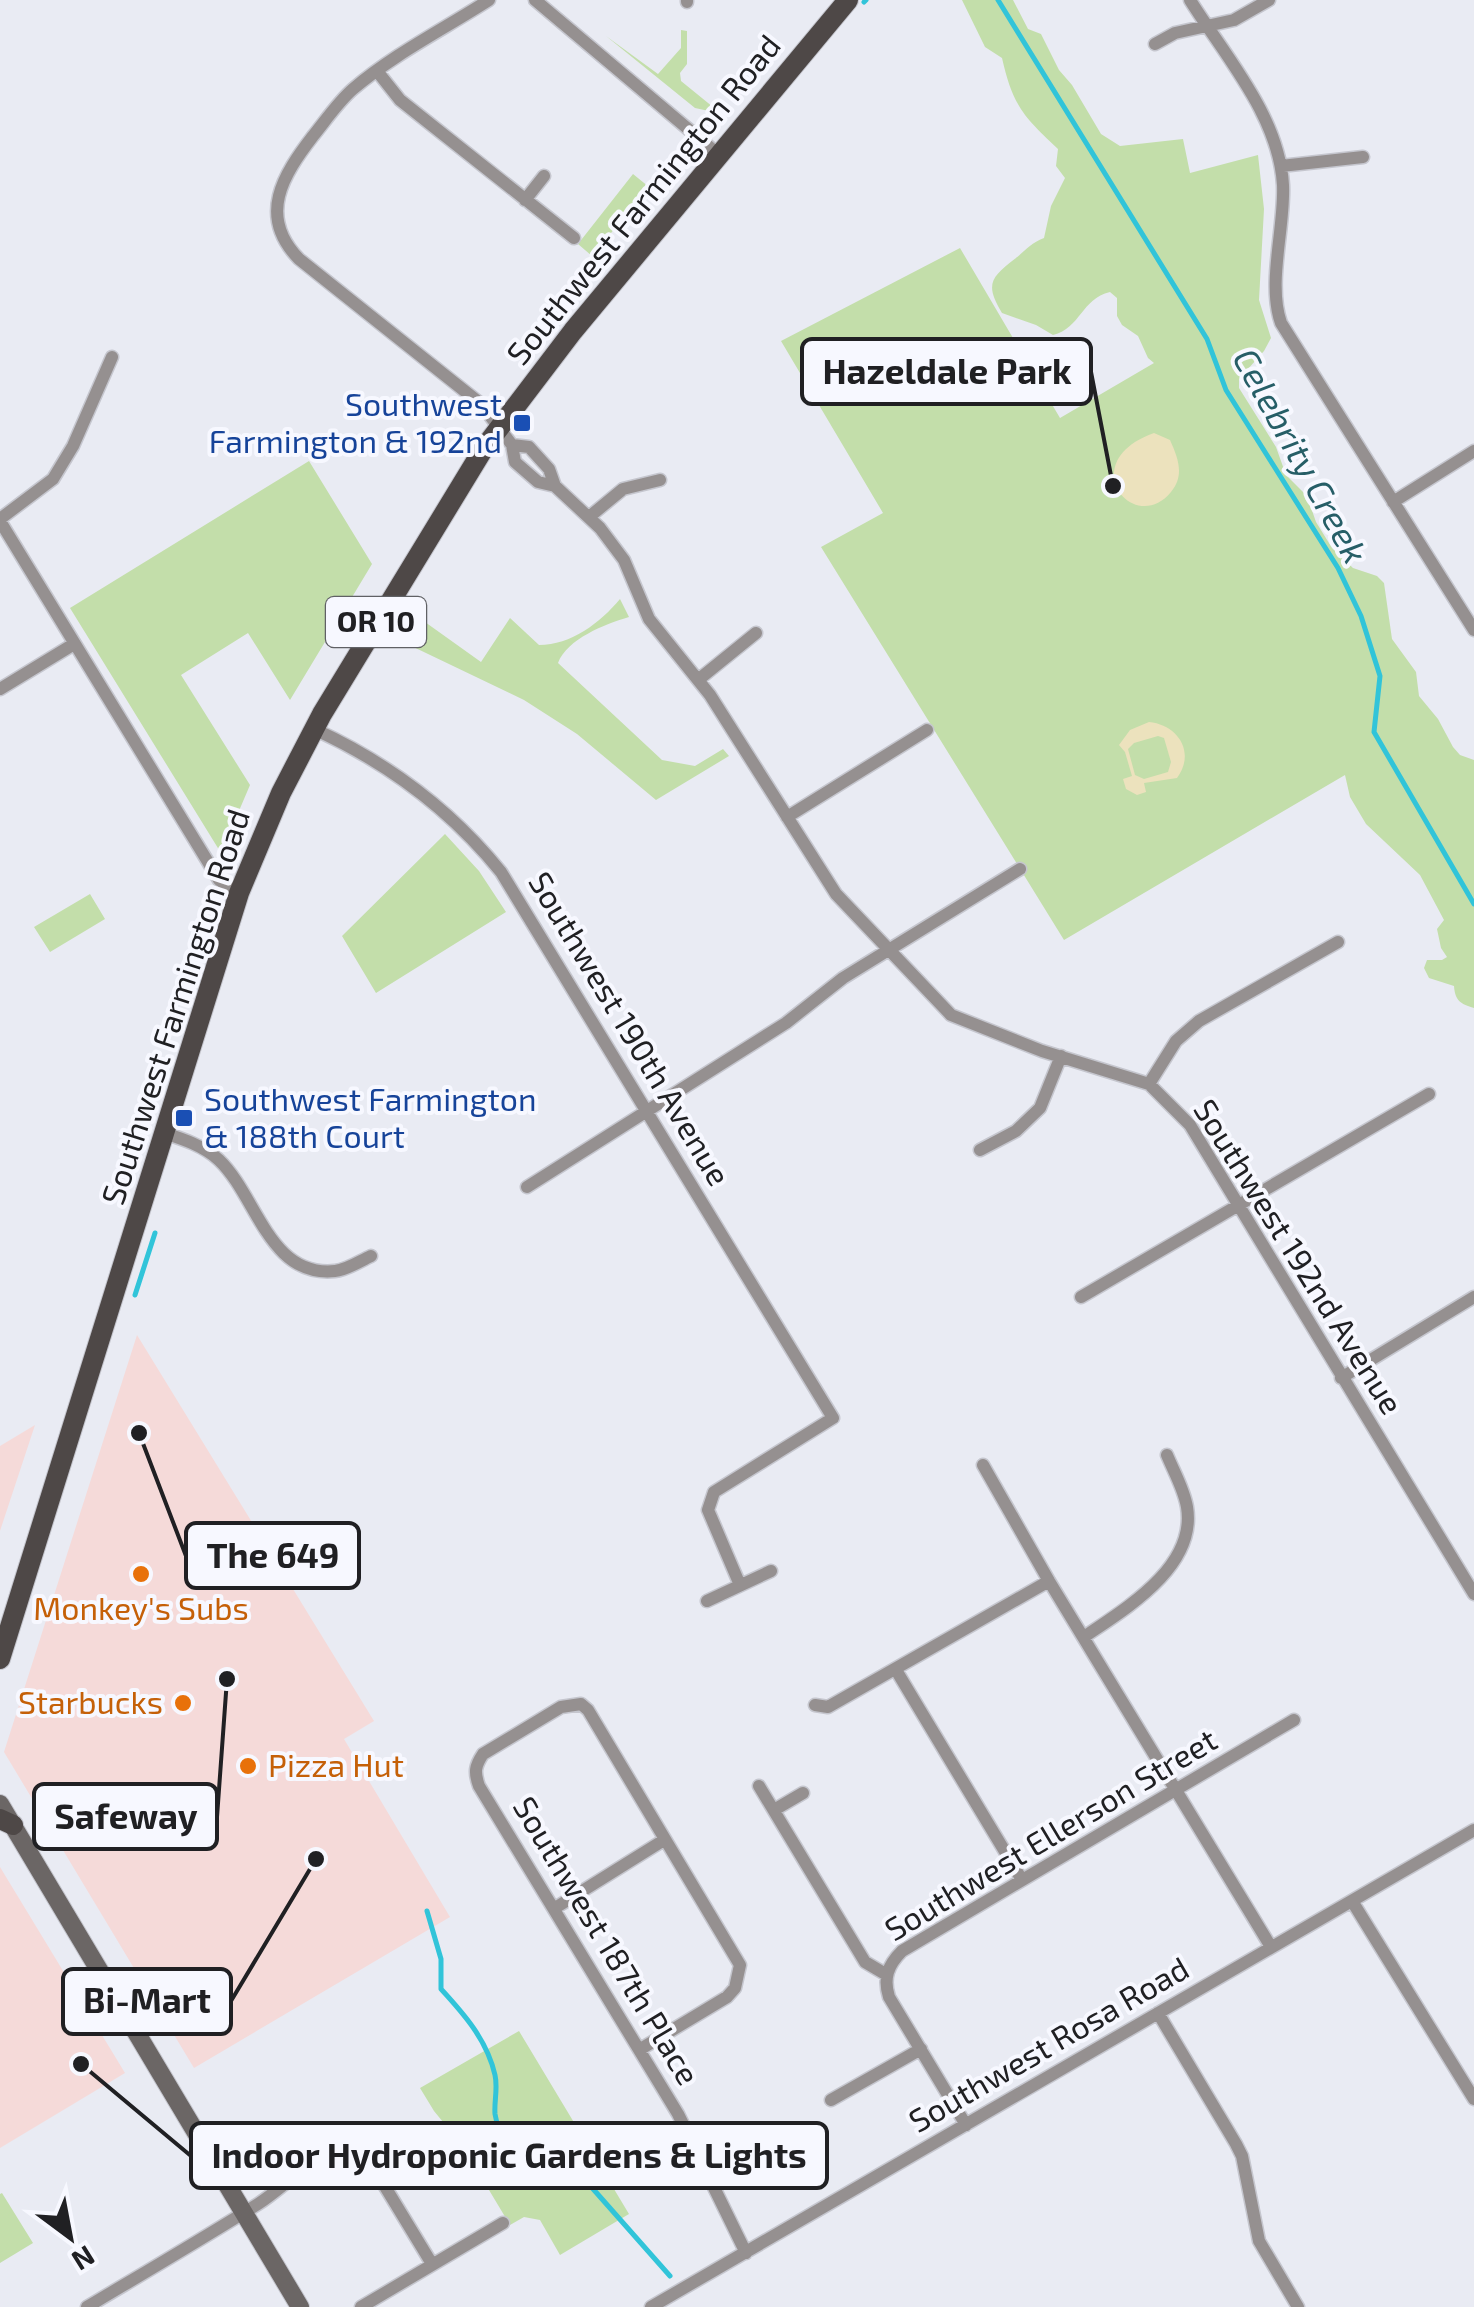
<svg xmlns="http://www.w3.org/2000/svg" width="1474" height="2307" viewBox="0 0 1474 2307" font-family="'Exo 2',sans-serif">
<style>
.commercial{fill:#f5dad9}
.green{fill:#c3deaa}
.sand{fill:#ece2bd;fill-rule:evenodd}
.lines{fill:none;stroke-linecap:round;stroke-linejoin:round}
.stream{stroke:#31c4d9;stroke-width:5}
.minor-casing{stroke:#c5c6ce;stroke-width:15}
.secondary-casing{stroke:#c5c6ce;stroke-width:20}
.primary-casing{stroke:#c5c6ce;stroke-width:22}
.minor{stroke:#959090;stroke-width:12}
.secondary{stroke:#6b6665;stroke-width:18}
.primary{stroke:#4e4847;stroke-width:20}
.transit-dot{fill:#1a4fb4;stroke:#f7f8ff;stroke-width:4}
.food-dot{fill:#e8710a;stroke:#f7f8ff;stroke-width:4}
.labels{text-anchor:middle;stroke-width:8;stroke-linejoin:round;paint-order:stroke}
.shield{fill:#f7f8ff;stroke:#606165;stroke-width:2.5}
.shield-label{font-size:30px;font-weight:bold;fill:#202023}
.street-label{font-size:32px;fill:#202023;stroke:#f7f8ff}
.transit-label{font-size:32px;fill:#164399;stroke:#f7f8ff;text-anchor:end}
.food-label{font-size:32px;fill:#c56008;stroke:#f7f8ff}
.water-label{font-size:35px;font-style:italic;fill:#265e67;stroke:#f7f8ff}
.leader{fill:none;stroke:#202023;stroke-width:4}
.callout-dot{fill:#202023;stroke:#f7f8ff;stroke-width:4}
.callout{fill:#f7f8ff;stroke:#202023;stroke-width:4}
.callout-label{font-size:35px;text-anchor:middle;font-weight:bold;fill:#202023}
</style>
<rect width="100%" height="100%" fill="#e9ebf3"/>
<path class="commercial" d="M 137,1335 L 374,1721 L 344,1739 L 450,1917 L 194,2068 L 4,1752 Z
M 35,1425 L 0,1531 L 0,1446 Z
M 0,1867 L 125,2073 L 0,2148 Z"/>
<path class="green" d="M 962,0 L 1013,0 L 1028,29 L 1041,34 L 1059,70 L 1072,85 L 1101,134 L 1120,146 L 1183,139 L 1190,173 L 1258,155 L 1264,209 L 1259,300 L 1271,338 L 1264,351 L 1239,379 L 1239,388 L 1276,447 L 1286,475 L 1307,496 L 1316,522 L 1332,548 L 1353,568 L 1377,576 L 1384,583 L 1392,639 L 1416,672 L 1419,696 L 1438,719 L 1453,747 L 1460,755 L 1474,760 L 1474,1008 C 1461,1004 1455,1001 1454,986 L 1429,978 L 1424,968 L 1427,960 L 1442,960 L 1447,957 L 1441,948 L 1437,929 L 1444,920 L 1420,875 L 1366,824 L 1350,797 L 1345,775 L 1064,940 L 821,547 L 883,513 L 781,341 L 960,248 L 1060,418 L 1154,363 L 1148,358 L 1138,336 L 1122,325 L 1117,316 L 1117,298 L 1110,292 C 1081,299 1081,328 1053,335 L 1036,325 L 1002,313 C 985,284 990,278 1016,258 C 1026,250 1031,243 1044,238 L 1051,206 L 1065,178 L 1056,166 L 1058,149 C 1023,116 1013,106 1002,58 L 985,47 Z
M 681,30 L 687,31 L 687,64 L 680,73 L 681,81 L 713,107 L 709,111 L 695,108 L 606,36 L 658,74 L 681,48 Z
M 633,174 L 649,187 L 592,256 L 578,244 Z
M 309,461 L 372,564 L 290,700 L 248,633 L 181,675 L 250,785 L 221,853 L 70,608 Z
M 620,599 L 629,617 C 605,624 567,639 558,663 L 662,760 L 695,766 L 723,749 L 729,756 L 656,800 L 577,734 L 524,700 L 403,642 L 418,617 L 481,662 L 510,618 L 539,645 C 571,645 600,623 620,599 Z
M 445,834 L 479,871 L 506,912 L 376,993 L 342,936 Z
M 90,894 L 105,919 L 50,952 L 34,927 Z
M 519,2031 L 629,2214 L 560,2255 L 540,2220 L 524,2217 L 510,2225 L 483,2180 L 488,2177 L 434,2111 L 420,2088 Z
M 2,2193 L 33,2243 L 0,2263 L 0,2194 Z"/>
<path class="sand" d="M 1154,433 L 1170,440 C 1178,458 1185,475 1171,492 C 1134,537 1073,462 1154,433 Z
M 1149,722 C 1178,725 1196,752 1177,778 L 1144,783 L 1146,792 L 1137,795 L 1126,789 L 1123,779 L 1132,776 L 1125,752 L 1119,745 L 1130,730 ZM 1158,736 L 1164,738 L 1171,762 L 1168,772 L 1144,779 L 1135,775 L 1128,749 L 1134,743 Z"/>
<g class="lines">
<path class="stream" d="M 998,0 L 1207,339 L 1226,390 L 1338,568 L 1361,616 L 1380,676 L 1374,732 L 1474,904
M 864,2 L 866,0
M 135,1295 L 155,1233
M 427,1911 L 441,1959 L 441,1989 C 464,2014 487,2040 495,2075 C 498,2088 494,2101 495,2114 C 498,2140 531,2165 556,2170 C 564,2172 571,2172 579,2173 L 670,2276"/>
<g class="minor-casing">
<path id="minor" d="M 489,0 C 444,29 394,54 353,89 C 338,102 326,120 313,136 C 283,175 257,216 299,259 L 481,404 L 512,445 L 515,462 L 538,482 L 555,486 L 600,528 L 624,560 L 649,619 L 710,695 L 836,894 L 951,1015 L 1042,1051 L 1149,1084 L 1190,1125 L 1474,1594
M 535,0 L 719,155
M 687,0 L 687,2
M 1190,0 C 1225,56 1279,116 1283,185 C 1285,227 1267,283 1281,323 L 1474,630
M 1155,44 L 1175,33 L 1234,20 L 1269,0
M 377,71 L 400,100 L 574,238
M 1281,166 L 1363,157
M 525,200 L 544,176
M 512,445 L 529,447 L 549,469 L 555,486
M 1393,502 L 1474,451
M 589,517 L 623,489 L 660,480
M 0,519 L 53,479 L 73,446 L 112,357
M 0,521 L 219,880 L 239,893
M 698,680 L 756,633
M 0,689 L 74,644
M 314,729 C 386,762 451,810 501,872 L 833,1418 L 714,1492 L 708,1510 L 740,1585
M 787,817 L 927,730
M 1149,1084 L 1176,1041 L 1199,1021 L 1338,942
M 164,1133 C 183,1139 204,1146 219,1160 C 257,1196 269,1278 335,1271 C 347,1270 360,1261 371,1256
M 980,1150 L 1016,1131 L 1040,1108 L 1061,1056
M 527,1187 L 786,1023 L 843,978 L 1020,869
M 1081,1297 L 1429,1094
M 1341,1378 L 1474,1297
M 983,1465 L 1049,1581 L 1271,1947
M 707,1601 L 771,1571
M 1084,1637 C 1125,1609 1197,1567 1187,1507 C 1184,1489 1174,1472 1167,1455
M 896,1670 L 1022,1880
M 815,1705 L 828,1707 L 1049,1581
M 759,1786 L 865,1962 L 887,1975
M 774,1810 L 803,1793
M 1352,1901 L 1474,2099
M 555,1908 L 664,1840
M 1158,2013 L 1236,2144 L 1242,2156 L 1259,2241 L 1298,2307
M 639,2050 L 727,1997 L 735,1988 L 740,1965 L 588,1710 L 581,1704 L 561,1707 L 483,1754 C 475,1766 474,1772 479,1786 L 678,2114 L 746,2253
M 831,2100 L 921,2049
M 966,2125 L 889,1997 C 883,1978 888,1965 902,1951 L 1294,1720
M 87,2307 C 144,2273 202,2239 258,2204 C 288,2185 319,2148 355,2144 L 364,2152 L 432,2264
M 361,2307 L 503,2223
M 651,2307 L 1474,1830"/>
</g>
<g class="secondary-casing">
<path id="secondary" d="M 0,1804 L 300,2307"/>
</g>
<g class="primary-casing">
<path id="primary" d="M 0,1659 L 239,893 L 281,793 L 322,714 L 484,448 L 573,331 L 848,0
M 0,1819 L 13,1825"/>
</g>
<use href="#minor" class="minor"/>
<use href="#secondary" class="secondary"/>
<use href="#primary" class="primary"/>
</g>
<g class="transit-dot">
<rect x="512" y="413" width="20" height="20" rx="5"/>
<rect x="174" y="1108" width="20" height="20" rx="5"/>
</g>
<g class="food-dot">
<circle cx="141" cy="1574" r="10"/>
<circle cx="183" cy="1703" r="10"/>
<circle cx="248" cy="1766" r="10"/>
</g>
<g class="labels">
<rect class="shield" x="326" y="597" width="100" height="50" rx="8"/>
<g class="shield-label">
<text x="376" y="632">OR 10</text>
</g>
<g class="street-label">
<text transform="translate(644 200) rotate(-51)" y="11">Southwest Farmington Road</text>
<text transform="translate(176 1007) rotate(-72)" y="11">Southwest Farmington Road</text>
<text transform="translate(629 1029) rotate(59)" y="11">Southwest 190th Avenue</text>
<text transform="translate(1298 1257) rotate(58)" y="11">Southwest 192nd Avenue</text>
<text transform="translate(1051 1835) rotate(-31)" y="11">Southwest Ellerson Street</text>
<text transform="translate(606 1941) rotate(59)" y="11">Southwest 187th Place</text>
<text transform="translate(1049 2045) rotate(-30)" y="11">Southwest Rosa Road</text>
</g>
<g class="transit-label">
<text x="502" y="416">Southwest<tspan x="502" dy="37">Farmington &amp; 192nd</tspan></text>
<text x="204" y="1111" text-anchor="start">Southwest Farmington<tspan x="204" dy="37">&amp; 188th Court</tspan></text>
</g>
<g class="food-label">
<text x="141" y="1620">Monkey's Subs</text>
<text x="163" y="1714" text-anchor="end">Starbucks</text>
<text x="268" y="1777" text-anchor="start">Pizza Hut</text>
</g>
<g class="water-label">
<text transform="translate(1300 456) rotate(61)" y="12">Celebrity Creek</text>
</g>
</g>
<path class="leader" d="M1113 486L1091 372M139 1433L186 1556M227 1679L217 1817M316 1859L231 2001M81 2064L191 2156"/>
<g class="callout-dot">
<circle cx="1113" cy="486" r="10"/>
<circle cx="139" cy="1433" r="10"/>
<circle cx="227" cy="1679" r="10"/>
<circle cx="316" cy="1859" r="10"/>
<circle cx="81" cy="2064" r="10"/>
</g>
<g class="callout">
<rect x="802" y="339" width="289" height="65" rx="10"/>
<rect x="186" y="1523" width="173" height="65" rx="10"/>
<rect x="34" y="1784" width="183" height="65" rx="10"/>
<rect x="63" y="1969" width="168" height="65" rx="10"/>
<rect x="191" y="2123" width="636" height="65" rx="10"/>
</g>
<g class="callout-label">
<text x="947" y="384">Hazeldale Park</text>
<text x="273" y="1568">The 649</text>
<text x="126" y="1829">Safeway</text>
<text x="147" y="2013">Bi-Mart</text>
<text x="509" y="2168">Indoor Hydroponic Gardens &amp; Lights</text>
</g>
<g transform="translate(70 2237) rotate(148)" stroke="#f7f8ff" stroke-width="8" paint-order="stroke">
<path d="M0-8L18 38L0 25L-18 38Z" fill="#202023"/>
<text y="-15" font-size="28" font-weight="bold" text-anchor="middle" fill="#202023">N</text>
</g>
</svg>
